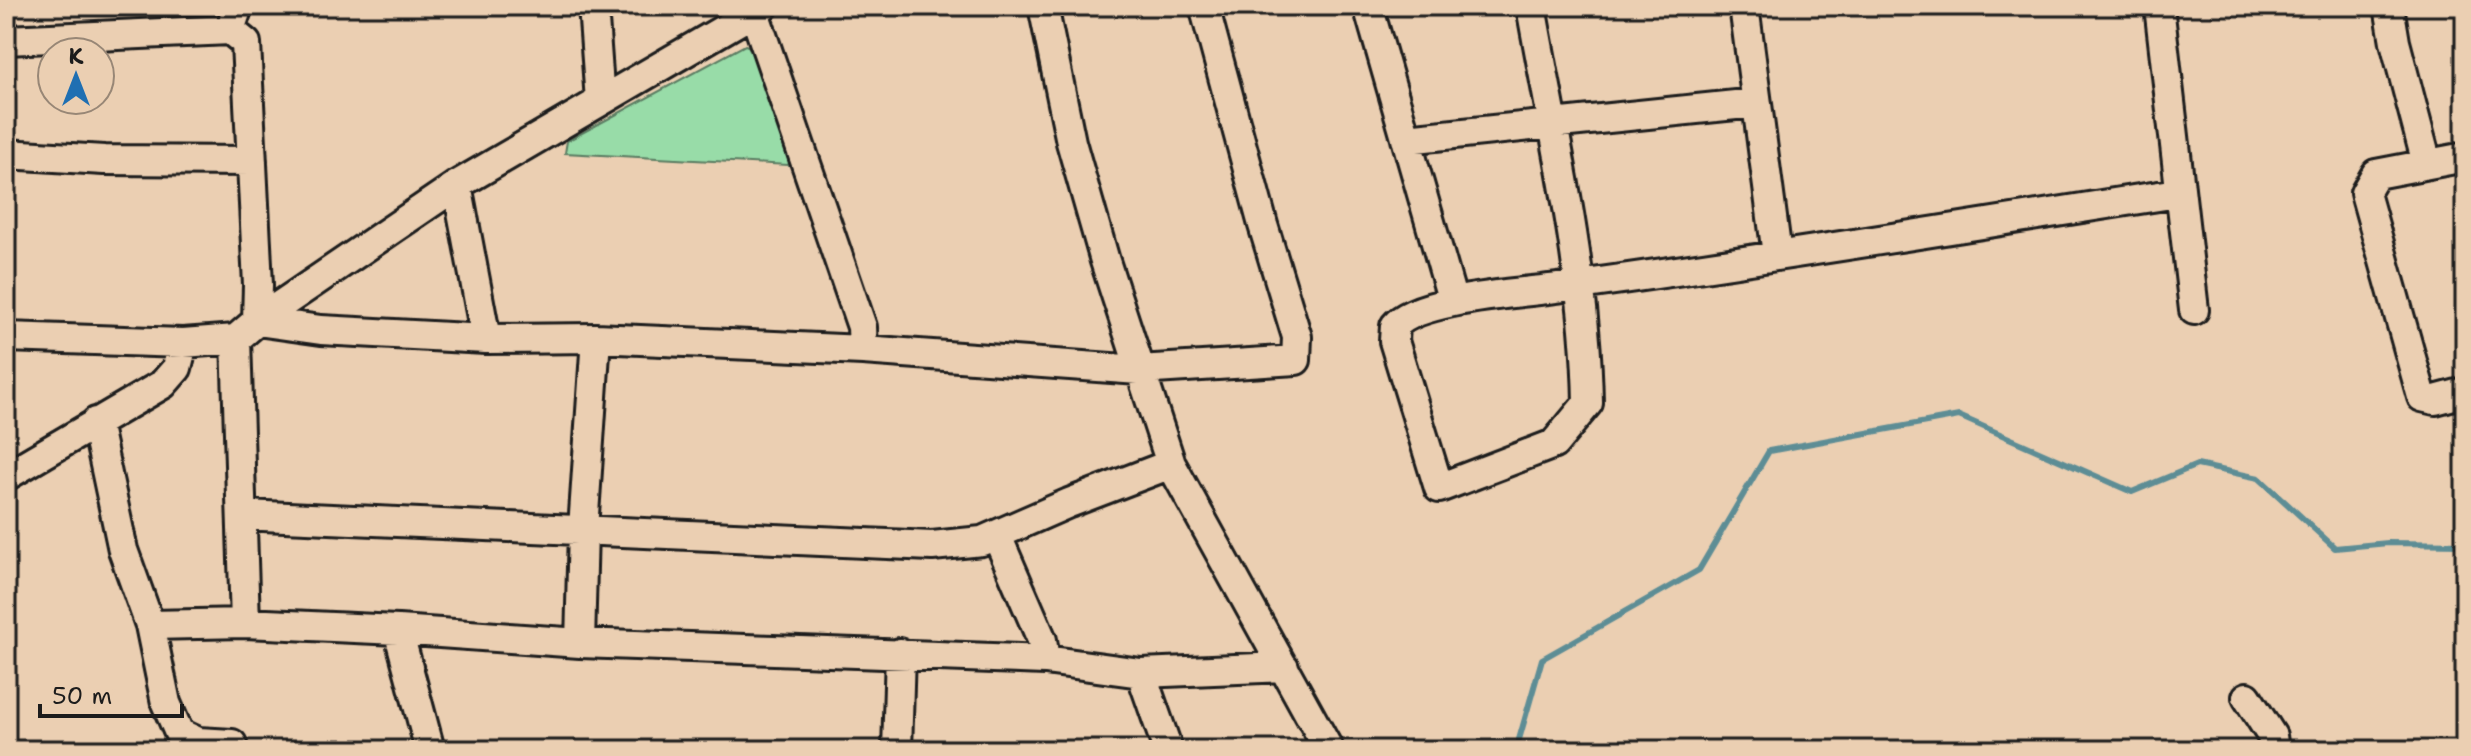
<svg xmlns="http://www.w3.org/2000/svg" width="2471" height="756" viewBox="0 0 2471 756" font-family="'Shantell Sans',sans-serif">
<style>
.green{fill:#98dca8;stroke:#5a7c62;stroke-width:2}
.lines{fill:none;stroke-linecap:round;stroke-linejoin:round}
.stream{stroke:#5d8d95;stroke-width:6}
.minor-casing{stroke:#1c1c1c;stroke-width:34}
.minor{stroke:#ebcfb2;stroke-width:28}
</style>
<rect width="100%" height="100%" fill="#ebcfb2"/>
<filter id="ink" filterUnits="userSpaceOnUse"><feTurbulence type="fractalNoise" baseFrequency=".0125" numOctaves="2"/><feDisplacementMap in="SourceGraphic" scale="16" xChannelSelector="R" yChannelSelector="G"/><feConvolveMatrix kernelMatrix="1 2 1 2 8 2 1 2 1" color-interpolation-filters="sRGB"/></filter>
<g filter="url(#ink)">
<path class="green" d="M 745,45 L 756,49 L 793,155 L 788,165 L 565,153 L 567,141 Z"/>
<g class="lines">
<path class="stream" d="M 1516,750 L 1542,659 L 1699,570 L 1769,451 L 1959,416 L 2132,492 L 2197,465 L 2259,478 L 2335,548 L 2388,543 L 2465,544"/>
<g class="minor-casing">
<path id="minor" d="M 593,6 L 600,101
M 1043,6 L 1071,142 L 1105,261 L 1171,464 L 1329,750
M 1368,6 L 1453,302
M 1531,6 C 1554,137 1586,270 1588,403 L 1554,444 L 1439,488 L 1394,341 L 1395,326 C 1416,299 1521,293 1557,288 C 1764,260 1971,225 2178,193
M 1744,6 L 1777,255
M 2159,6 L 2194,310
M 2389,6 L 2395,42 L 2427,164
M 230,30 L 238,6
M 6,40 L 230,30 L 246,43 L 258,285 L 257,321 L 321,330 L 486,339 L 596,338 L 863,350 L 862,327 L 752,6
M 1406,139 L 1755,103
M 6,154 L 104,160 L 252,161
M 2465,157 L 2376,174 L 2365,193 L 2422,397 L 2435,400 L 2465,392
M 457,185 L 486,339
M 6,337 L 183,343 L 236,339 L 257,321 L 457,185 L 764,6
M 236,339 L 245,623
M 863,350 L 1139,370 L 1296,360 L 1297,337 L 1263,225 L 1204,6
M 96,422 L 123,550 L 150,625 L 166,703 L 179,733 L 198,742 L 232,744
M 6,476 L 163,384 L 177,368 L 183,343
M 242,515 L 932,546 L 982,541 L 1069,503 L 1171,464
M 997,536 L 1042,640 L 1045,660
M 150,625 L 245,623 L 398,630 L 580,643 L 1045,660 L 1141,673 L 1284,667
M 398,630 L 430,750
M 580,643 L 583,529 L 596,338
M 1141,673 L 1168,750
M 2247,697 L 2272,736 L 2274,750
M 897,750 L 900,653"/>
</g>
<use href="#minor" class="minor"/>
</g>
</g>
<rect width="2471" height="756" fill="none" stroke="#ebcfb2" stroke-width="32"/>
<rect x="16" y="16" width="2439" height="724" fill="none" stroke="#1c1c1c" stroke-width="3" filter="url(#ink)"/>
<g transform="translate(76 76)"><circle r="38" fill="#ebcfb2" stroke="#988776" stroke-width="2"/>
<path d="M0-6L14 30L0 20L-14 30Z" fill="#1f6fb2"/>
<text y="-12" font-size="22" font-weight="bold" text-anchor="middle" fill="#1c1c1c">K</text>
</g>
<path d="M40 704v12h142v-12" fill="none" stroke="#1c1c1c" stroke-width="4"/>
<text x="52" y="704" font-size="24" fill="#1c1c1c" stroke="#ebcfb2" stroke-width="6" paint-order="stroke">50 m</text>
</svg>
